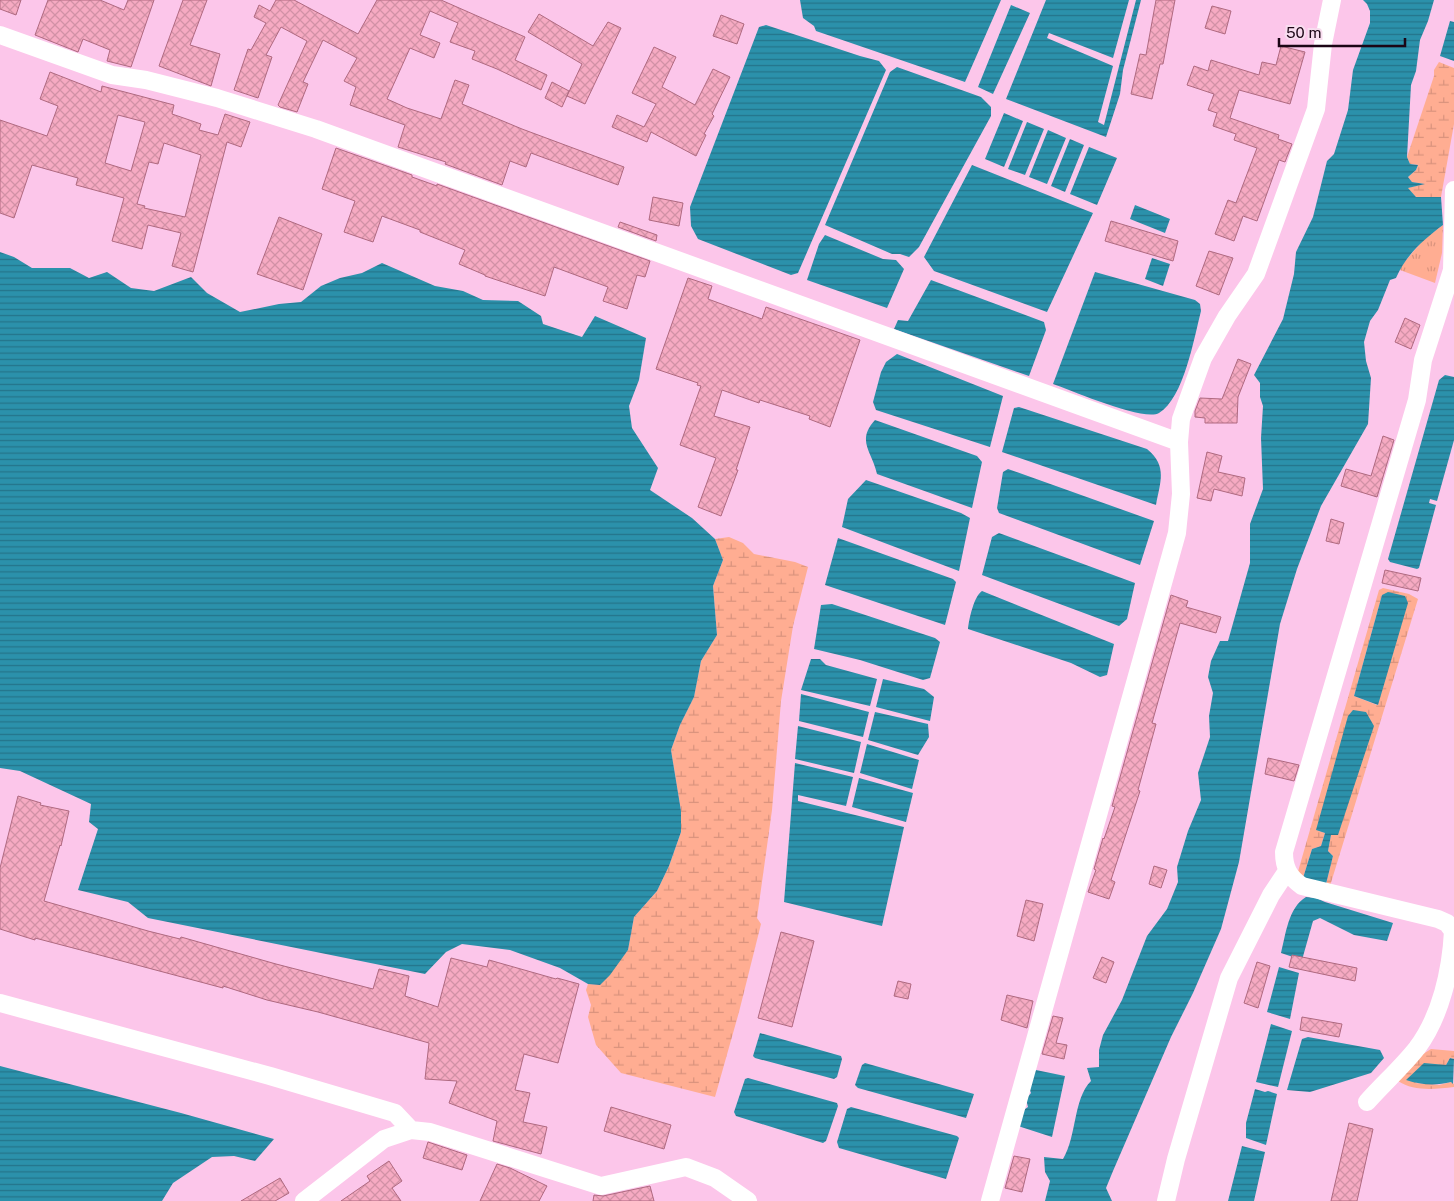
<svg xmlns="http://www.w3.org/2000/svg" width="1454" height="1201" viewBox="0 0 1454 1201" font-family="'Public Sans',sans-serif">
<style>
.grass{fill:url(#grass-tufts)}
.wetland{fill:url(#wetland-marsh);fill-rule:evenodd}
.water{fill:url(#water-rules)}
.building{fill:url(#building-cross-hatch);stroke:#af6980;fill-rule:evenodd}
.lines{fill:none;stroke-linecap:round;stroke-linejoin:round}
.street{stroke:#fff;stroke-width:18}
</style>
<defs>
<pattern id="grass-tufts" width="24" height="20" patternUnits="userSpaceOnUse" patternTransform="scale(1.25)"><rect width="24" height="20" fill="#ffad92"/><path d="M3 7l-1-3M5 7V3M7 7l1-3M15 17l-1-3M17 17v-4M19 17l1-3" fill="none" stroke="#da937d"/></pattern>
<pattern id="wetland-marsh" width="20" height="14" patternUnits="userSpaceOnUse" patternTransform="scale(1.25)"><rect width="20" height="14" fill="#ffad92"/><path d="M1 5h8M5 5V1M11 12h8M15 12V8" fill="none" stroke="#da937d"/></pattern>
<pattern id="water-rules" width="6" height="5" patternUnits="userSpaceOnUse" patternTransform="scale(1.25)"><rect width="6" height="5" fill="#2b91ab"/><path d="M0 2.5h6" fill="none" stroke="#24748a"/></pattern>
<pattern id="building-cross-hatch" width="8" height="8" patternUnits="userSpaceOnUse" patternTransform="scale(1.25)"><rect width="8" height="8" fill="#f6aac2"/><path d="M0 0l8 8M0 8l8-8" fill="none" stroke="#d291a6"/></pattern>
</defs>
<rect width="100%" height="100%" fill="#fcc6ea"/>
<path class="grass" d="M 1443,225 L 1442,253 L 1435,283 L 1400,270 L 1402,265 L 1424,239 Z"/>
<path class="wetland" d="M 1439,62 L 1454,68 L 1454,124 L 1441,197 L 1416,197 L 1407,188 L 1424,184 L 1412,182 L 1408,177 L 1416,170 L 1418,165 L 1410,164 L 1407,157 L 1434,76 L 1434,70 Z
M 729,537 L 743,543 L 754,554 L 795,562 L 808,567 L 793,626 L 781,701 L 772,810 L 757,918 L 761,924 L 739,1012 L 715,1097 L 621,1073 L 596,1045 L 588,1017 L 591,1005 L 586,990 L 588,984 L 600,985 L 628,950 L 634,917 L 657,891 L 669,866 L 681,832 L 681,811 L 671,750 L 680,725 L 694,697 L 701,661 L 717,635 L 713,586 L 723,560 L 715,539 Z
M 1383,588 L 1409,594 L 1418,599 L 1330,886 L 1326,884 L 1333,856 L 1328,851 L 1331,834 L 1316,830 L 1325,833 L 1321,846 L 1312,849 L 1303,878 L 1297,875 L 1379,590 ZM 1382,595 L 1378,705 L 1377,705 L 1354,696 Z
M 1431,1049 L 1454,1051 L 1454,1059 L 1450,1058 L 1446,1065 L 1415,1083 L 1439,1085 L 1451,1082 L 1454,1084 L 1454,1087 C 1436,1089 1414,1092 1398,1081 L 1423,1054 Z"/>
<path class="water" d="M 800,0 L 1001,0 L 965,82 L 816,31 L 814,26 L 803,18 Z
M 1046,0 L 1129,0 L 1113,58 L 1049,33 L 1047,38 L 1113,66 L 1098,122 L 1104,125 L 1136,0 L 1141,0 L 1123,70 L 1120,94 L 1106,137 L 1006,99 Z
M 1363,0 L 1434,0 L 1428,21 L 1420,40 L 1416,71 L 1411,85 L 1407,157 L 1410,164 L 1418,165 L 1416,170 L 1408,177 L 1412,182 L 1425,184 L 1408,188 L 1416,197 L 1441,197 L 1443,225 C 1423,240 1406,255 1396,278 L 1390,280 L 1378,310 L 1370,321 L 1364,342 L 1366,361 L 1371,378 L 1368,424 L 1321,506 L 1297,569 L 1280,624 L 1239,862 L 1221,929 L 1193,993 L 1171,1037 L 1113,1171 L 1106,1188 L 1112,1201 L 1045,1201 L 1050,1181 L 1045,1172 L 1044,1157 L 1063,1159 C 1077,1136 1073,1099 1091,1081 L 1087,1068 L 1099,1067 L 1099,1050 L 1103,1035 L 1122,1000 L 1147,936 L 1167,909 L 1178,882 L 1177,867 L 1188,831 L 1201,800 L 1198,773 L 1210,737 L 1209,716 L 1213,693 L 1208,677 L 1211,661 L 1220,641 L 1228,641 L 1250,563 L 1250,524 L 1263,489 L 1261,438 L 1263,406 L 1260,397 L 1260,383 L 1254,375 L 1283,319 L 1294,274 L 1296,252 L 1313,217 L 1327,161 L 1334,154 L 1348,110 L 1353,70 L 1370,23 L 1370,11 L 1367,4 Z
M 1011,5 L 1030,13 L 993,94 L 978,87 Z
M 1450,21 L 1454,22 L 1454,61 L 1440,56 Z
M 766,25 L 860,56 L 879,61 L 886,70 L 798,273 L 791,275 L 698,239 L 691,226 L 690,207 L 759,27 Z
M 897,67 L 981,97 L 991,107 L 991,116 L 919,247 L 909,257 L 900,254 L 892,254 L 825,225 L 890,72 Z
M 1004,113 L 1023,121 L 1004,167 L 985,159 Z
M 1027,122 L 1044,129 L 1025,175 L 1008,169 Z
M 1048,130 L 1066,138 L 1047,184 L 1029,177 Z
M 1070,139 L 1084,145 L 1065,192 L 1051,186 Z
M 1089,147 L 1117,158 L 1097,205 L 1070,194 Z
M 972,165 L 1093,213 L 1047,312 L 934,271 L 924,257 Z
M 1135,205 L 1170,219 L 1165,233 L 1130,219 Z
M 825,235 L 883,259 L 896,260 L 904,269 L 887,308 L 807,280 L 819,244 Z
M 0,252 L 14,257 L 32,268 L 70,268 L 89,278 L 107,272 L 131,288 L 154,291 L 191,277 L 207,293 L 240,312 L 279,304 L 301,302 L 321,286 L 340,278 L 362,273 L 382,263 L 435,286 L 463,291 L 483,300 L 518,301 L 541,316 L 543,324 L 582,337 L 595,316 L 646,338 L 639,380 L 629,406 L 632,428 L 658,468 L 650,490 L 692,518 L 715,539 L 723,560 L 713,586 L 717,635 L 701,661 L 694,697 L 680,725 L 671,750 L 681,811 L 681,832 L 669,866 L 657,891 L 634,917 L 628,950 L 610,975 L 600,985 L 588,984 L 560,968 L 510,950 L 462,944 L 446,952 L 425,974 L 148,918 L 128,902 L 78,890 L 98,829 L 89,822 L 91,804 L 20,771 L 0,768 Z
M 1152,258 L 1170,264 L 1163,286 L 1145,279 Z
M 1095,272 L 1195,300 L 1200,304 L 1201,311 C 1194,338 1184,398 1159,413 C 1144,422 1071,390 1053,384 Z
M 931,280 L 1044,322 L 1046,330 L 1029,376 L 894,329 L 898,320 L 908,321 Z
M 897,354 L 1003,396 L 990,447 L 876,410 L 873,402 L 881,372 L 886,362 Z
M 1445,375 L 1454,377 L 1454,440 L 1437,501 L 1430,499 L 1429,503 L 1436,505 L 1419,568 L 1417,569 L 1390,562 L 1388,559 L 1439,380 Z
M 1019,407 L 1147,449 C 1168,466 1160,482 1156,505 L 1002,452 L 1014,408 Z
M 875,420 L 977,456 L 982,462 L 972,508 L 877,474 C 872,451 856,441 875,420 Z
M 1008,469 L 1154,521 L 1140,565 L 999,513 L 997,508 L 1003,472 Z
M 866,480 L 961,513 L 970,518 L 959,571 L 842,527 L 848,499 Z
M 999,533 L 1135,583 L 1127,619 L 1119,626 L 982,575 L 992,537 Z
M 838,538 L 953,579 L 956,582 L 945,625 L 825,585 Z
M 982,591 L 1114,644 L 1107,675 L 1100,677 L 1071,663 L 968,629 C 969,619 974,596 982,591 Z
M 1388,592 L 1405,596 L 1408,603 L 1378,705 L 1354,696 L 1382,595 Z
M 832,604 L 935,638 L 940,642 L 930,678 L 923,680 L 860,660 L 814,649 L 821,605 Z
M 811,659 L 820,659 L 826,665 L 877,679 L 870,706 L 801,690 Z
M 883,679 L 924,689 L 934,697 L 930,721 L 876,707 Z
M 801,694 L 869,712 L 863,737 L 799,721 Z
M 1353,710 L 1366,712 L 1374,726 L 1338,835 L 1331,835 L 1328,851 L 1333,856 L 1326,884 L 1303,878 L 1312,849 L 1321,846 L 1325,833 L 1316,830 L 1348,716 Z
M 875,712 L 928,724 L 929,737 L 918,755 L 868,740 Z
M 798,726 L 861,742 L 854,773 L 795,759 Z
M 867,744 L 919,760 L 912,789 L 860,773 Z
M 795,763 L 853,777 L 846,806 L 798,795 L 798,801 L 904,827 L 882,926 L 784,902 Z
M 859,778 L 913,793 L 906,822 L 852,807 Z
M 1306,897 L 1316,898 L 1325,902 L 1393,923 L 1387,941 L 1354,935 L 1320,918 L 1313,921 L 1302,960 L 1281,953 C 1286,934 1288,908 1306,897 Z
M 1279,967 L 1299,973 L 1290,1019 L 1267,1012 Z
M 1271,1024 L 1292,1031 L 1278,1087 L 1256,1082 Z
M 760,1033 L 841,1056 L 842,1059 L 837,1077 L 834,1079 L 755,1058 L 753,1056 Z
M 1308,1037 L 1380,1050 L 1384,1058 L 1371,1073 L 1310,1092 L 1287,1090 L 1302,1039 Z
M 1450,1058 L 1454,1059 L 1453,1084 L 1451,1082 C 1436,1086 1421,1085 1406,1080 L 1424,1063 L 1446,1065 Z
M 865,1063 L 974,1094 L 966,1118 L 858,1088 L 855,1085 L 862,1065 Z
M 0,1066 L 181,1113 L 274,1139 L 255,1161 L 234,1156 L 212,1157 L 173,1183 L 162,1201 L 0,1201 Z
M 1036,1070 L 1065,1076 L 1052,1137 L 1018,1126 L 1022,1111 L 1028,1107 L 1026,1099 L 1031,1093 L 1028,1085 L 1032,1073 Z
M 748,1078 L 837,1103 L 838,1106 L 826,1141 L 823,1143 L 736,1116 L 734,1112 L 745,1079 Z
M 1255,1089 L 1265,1092 L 1268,1091 L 1277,1094 L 1266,1145 L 1246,1138 L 1246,1123 Z
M 851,1107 L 957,1136 L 959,1138 L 946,1179 L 839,1148 L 837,1142 L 847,1109 Z
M 1242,1146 L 1265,1152 L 1254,1201 L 1228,1201 Z"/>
<path class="building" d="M 0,0 L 21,0 L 16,15 L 0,9 Z
M 48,0 L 100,0 L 124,10 L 128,0 L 154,0 L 131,67 L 107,61 L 110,50 L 83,39 L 78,52 L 35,35 Z
M 183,0 L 207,0 L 190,45 L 220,54 L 211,86 L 159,66 Z
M 276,0 L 294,0 L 358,34 L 377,0 L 441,0 L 525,37 L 515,60 L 547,75 L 541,90 L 497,69 L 472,59 L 475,51 L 450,42 L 458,23 L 430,11 L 420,35 L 440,43 L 434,58 L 410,48 L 387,99 L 407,108 L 441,119 L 455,80 L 469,85 L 462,104 L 522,129 L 624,167 L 618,185 L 531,153 L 526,167 L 510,161 L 502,185 L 445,164 L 446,162 L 398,147 L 405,125 L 350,105 L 356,87 L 344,81 L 357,58 L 323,40 L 303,82 L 308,84 L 297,112 L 280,107 L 278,105 L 307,41 L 281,27 L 266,55 L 272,57 L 258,98 L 234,90 L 248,49 L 251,50 L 266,23 L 254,17 L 259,5 L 270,11 Z
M 1156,0 L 1175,0 L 1163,64 L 1160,64 L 1152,99 L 1131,94 L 1140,54 L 1146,55 Z
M 1212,6 L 1231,11 L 1225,34 L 1205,28 Z
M 539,14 L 593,46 L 608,22 L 621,28 L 585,104 L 567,96 L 582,64 L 528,32 Z
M 721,15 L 744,24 L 737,44 L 713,36 Z
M 1281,46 L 1305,52 L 1290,104 L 1239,90 L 1230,118 L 1279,135 L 1278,139 L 1292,144 L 1285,162 L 1279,160 L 1257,221 L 1243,216 L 1234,241 L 1215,234 L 1228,200 L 1236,203 L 1257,148 L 1234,140 L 1236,134 L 1213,126 L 1217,113 L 1208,110 L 1214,94 L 1187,85 L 1194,66 L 1208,71 L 1211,60 L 1259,75 L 1262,62 L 1276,65 Z
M 654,47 L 676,57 L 662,87 L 695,105 L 713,69 L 730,77 L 712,114 L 714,116 L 704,134 L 706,135 L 696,156 L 651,132 L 647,142 L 612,127 L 617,115 L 644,127 L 656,104 L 632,93 Z
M 50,72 L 101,92 L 102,86 L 174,105 L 172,114 L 201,124 L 199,130 L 218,135 L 225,114 L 250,122 L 241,147 L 227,142 L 193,272 L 172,266 L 181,233 L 148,225 L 142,249 L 112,241 L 124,198 L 76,185 L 78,178 L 32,165 L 14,218 L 0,213 L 0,120 L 47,136 L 58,106 L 40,99 ZM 118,115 L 145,122 L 131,171 L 105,163 ZM 164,143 L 201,155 L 185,217 L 144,208 L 145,206 L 137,204 L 149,162 L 158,164 Z
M 552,82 L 569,91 L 562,107 L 545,98 Z
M 336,148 L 412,175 L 412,177 L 437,186 L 437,184 L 650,261 L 645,277 L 637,275 L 627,309 L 603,301 L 608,287 L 554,267 L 545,296 L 485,276 L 485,275 L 459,264 L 465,250 L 420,232 L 420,230 L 382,216 L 373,242 L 344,232 L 355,201 L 322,189 Z
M 653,197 L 683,203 L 679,226 L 649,220 Z
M 279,217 L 322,234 L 303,290 L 257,274 Z
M 1111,221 L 1178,241 L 1173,261 L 1105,241 Z
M 620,222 L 657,235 L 656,241 L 618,227 Z
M 1209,251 L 1233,258 L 1219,295 L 1196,286 Z
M 688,278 L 712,286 L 708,299 L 762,319 L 766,307 L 860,340 L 830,427 L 809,419 L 810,416 L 760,400 L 759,403 L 722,390 L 714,416 L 750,427 L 736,470 L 738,470 L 721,516 L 698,507 L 716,458 L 680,445 L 701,386 L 697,385 L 698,383 L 656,369 Z
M 1405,318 L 1420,325 L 1411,349 L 1395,342 Z
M 1238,359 L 1251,364 L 1238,397 L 1237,423 L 1205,423 L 1205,418 L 1195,417 L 1195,411 L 1200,398 L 1222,399 Z
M 1383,436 L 1394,440 L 1377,497 L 1341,486 L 1346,469 L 1371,476 Z
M 1207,452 L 1222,456 L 1218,472 L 1245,478 L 1242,496 L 1214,489 L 1211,501 L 1197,498 Z
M 1331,519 L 1344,523 L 1339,544 L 1326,541 Z
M 1385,570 L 1421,578 L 1418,591 L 1382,583 Z
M 1171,595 L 1188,601 L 1186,607 L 1221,617 L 1216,633 L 1180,623 L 1152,723 L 1156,724 L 1138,790 L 1140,791 L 1111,880 L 1115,882 L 1109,899 L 1088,892 L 1096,870 L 1094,869 L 1103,838 L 1104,839 L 1115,807 L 1112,806 Z
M 1268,758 L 1299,765 L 1294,781 L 1265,774 Z
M 18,796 L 41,803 L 40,805 L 69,811 L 61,846 L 60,845 L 44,901 L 148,931 L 180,939 L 181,937 L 276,964 L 373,989 L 379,969 L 409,976 L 405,996 L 438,1007 L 451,958 L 487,967 L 489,960 L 556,979 L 557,978 L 579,984 L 558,1063 L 524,1054 L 515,1090 L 530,1093 L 523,1122 L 547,1127 L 541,1154 L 493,1141 L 497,1121 L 449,1103 L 457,1081 L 425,1079 L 429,1043 L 318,1012 L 267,1000 L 223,986 L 223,988 L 77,949 L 35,938 L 35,940 L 0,929 L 0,868 Z
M 1154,866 L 1167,870 L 1161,888 L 1149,884 Z
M 1026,900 L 1043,904 L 1034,941 L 1017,936 Z
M 781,932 L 814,941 L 792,1027 L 758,1018 Z
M 1292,955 L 1357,968 L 1355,981 L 1289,967 Z
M 1102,957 L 1114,962 L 1106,983 L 1093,978 Z
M 1257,962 L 1270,966 L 1258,1008 L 1244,1003 Z
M 898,981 L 911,984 L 908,999 L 894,996 Z
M 1007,995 L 1033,1001 L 1027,1028 L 1001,1020 Z
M 1053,1016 L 1063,1018 L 1056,1043 L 1067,1045 L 1064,1059 L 1042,1054 Z
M 1302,1017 L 1342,1024 L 1339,1037 L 1300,1030 Z
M 611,1107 L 671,1125 L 664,1149 L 604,1131 Z
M 1349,1123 L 1373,1129 L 1357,1201 L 1331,1201 Z
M 428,1142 L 467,1155 L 462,1170 L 423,1158 Z
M 1014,1156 L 1030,1159 L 1022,1192 L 1005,1188 Z
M 389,1161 L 402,1181 L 392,1188 L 401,1201 L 341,1201 L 370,1181 L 367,1176 Z
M 497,1164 L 510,1168 L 547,1186 L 539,1201 L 480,1201 Z
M 280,1178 L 289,1193 L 275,1201 L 241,1201 Z
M 650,1186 L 654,1201 L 593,1201 L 594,1195 L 603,1196 Z"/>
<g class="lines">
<path class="street" d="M 0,35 L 112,75 L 146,80 L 217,98 L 316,129 L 1179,442 L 1181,419 L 1203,358 L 1227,316 L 1256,274 L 1316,109 L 1323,44 L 1332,0
M 0,1003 L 270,1076 L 395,1113 L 411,1130
M 1367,1102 C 1383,1084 1402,1067 1417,1048 C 1441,1016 1451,970 1453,931 L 1447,923 L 1438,919 L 1302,886 C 1289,877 1284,868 1284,852 L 1417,400 L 1423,360 L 1452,270 L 1454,190
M 304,1201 L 384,1139 L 411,1130 L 430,1132 L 601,1186 L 686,1167 L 715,1178 L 748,1201
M 990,1201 L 1177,533 L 1181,494 L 1179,442
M 1166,1201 L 1176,1159 L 1229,978 L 1271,895 L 1287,871"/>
</g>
<path d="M1279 38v8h126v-8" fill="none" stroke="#1b0515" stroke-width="2.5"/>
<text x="1286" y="38" font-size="15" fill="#1b0515" stroke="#f8ddef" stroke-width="4" paint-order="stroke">50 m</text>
</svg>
